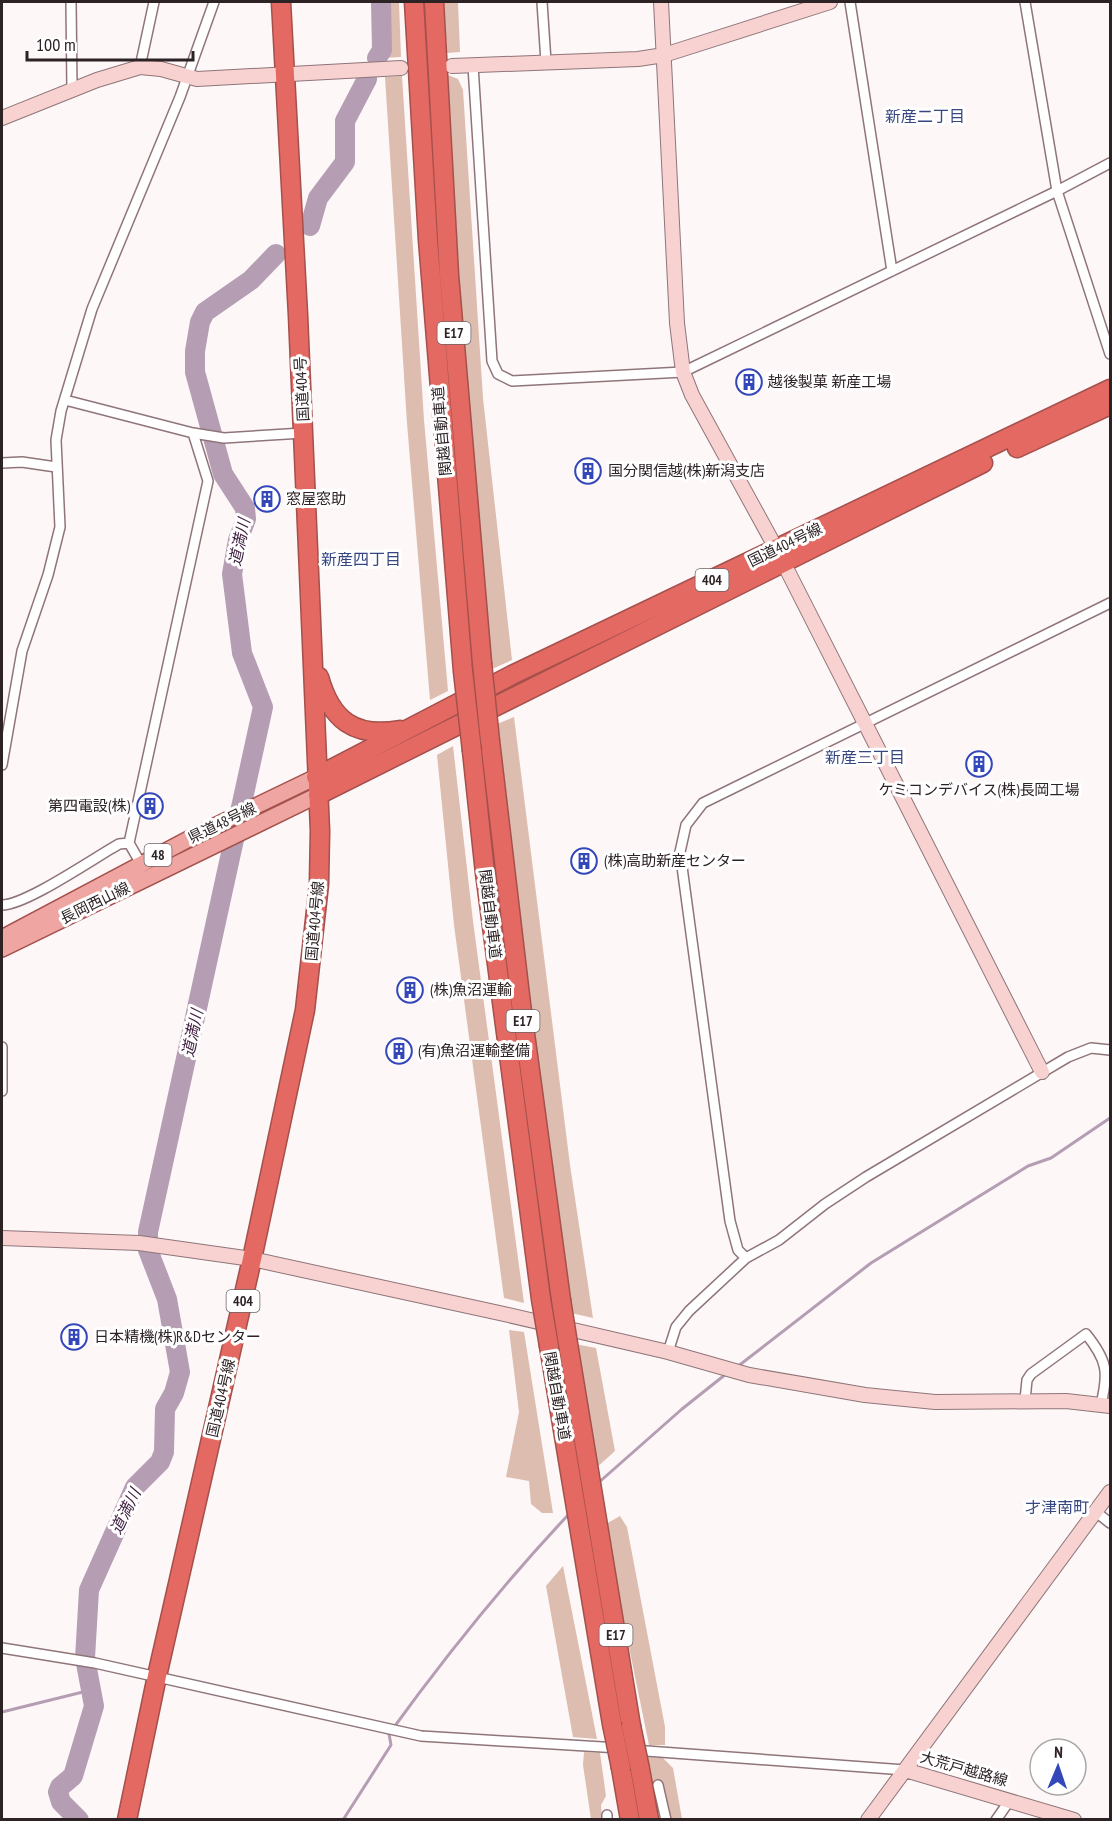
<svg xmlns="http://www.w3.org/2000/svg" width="1112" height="1821" viewBox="0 0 1112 1821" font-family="'PT Sans Narrow','Noto Sans JP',sans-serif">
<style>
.forest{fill:#ddbdaf}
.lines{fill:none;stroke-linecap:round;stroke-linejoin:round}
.stream{stroke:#b59db3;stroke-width:3}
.river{stroke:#b59db3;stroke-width:20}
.street-casing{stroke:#8f7579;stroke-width:12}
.secondary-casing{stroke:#8f7579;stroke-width:16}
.primary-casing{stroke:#a4504c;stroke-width:18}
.highway-casing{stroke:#a4504c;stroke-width:21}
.street{stroke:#fff;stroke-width:9}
.secondary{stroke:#f7d2d0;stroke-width:14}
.primary{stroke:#efa5a1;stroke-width:15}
.highway{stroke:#e46962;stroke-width:18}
.highway-bridge-casing{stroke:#a4504c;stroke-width:21;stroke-linecap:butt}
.highway-bridge{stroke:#e46962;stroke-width:18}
.labels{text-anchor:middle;stroke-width:6;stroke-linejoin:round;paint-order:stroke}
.shield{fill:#fff;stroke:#6c6466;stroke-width:1.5}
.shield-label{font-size:14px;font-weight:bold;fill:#2d2224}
.poi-label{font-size:15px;fill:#2d2224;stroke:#fff;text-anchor:start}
.street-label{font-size:15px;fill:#2d2224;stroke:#fff}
.neighbourhood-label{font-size:16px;fill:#374782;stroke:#fff}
.water-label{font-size:16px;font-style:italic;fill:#3f1e3f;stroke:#fff}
</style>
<rect width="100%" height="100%" fill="#fdf7f8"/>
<path class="forest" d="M 383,2 L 399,2 L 401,57 L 385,58 Z
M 444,2 L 458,2 L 460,52 L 447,53 Z
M 448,75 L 458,79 L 463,90 L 483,398 L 512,660 L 492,669 L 462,333 Z
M 402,76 L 424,420 L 448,691 L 430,700 L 407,423 L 385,77 Z
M 514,717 L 570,1165 L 593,1318 L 571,1313 L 518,918 L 497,724 Z
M 453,746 L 473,921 L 524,1303 L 504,1298 L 454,925 L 437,755 Z
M 509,1330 L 524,1332 L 553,1513 L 542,1513 L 531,1504 L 529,1481 L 506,1477 L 519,1412 Z
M 575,1344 L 596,1348 L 615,1451 L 595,1469 Z
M 620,1516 L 627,1527 L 665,1727 L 665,1745 L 649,1745 L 604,1525 Z
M 563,1566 L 597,1739 L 573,1737 L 546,1586 Z
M 584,1752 L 600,1753 L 606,1796 L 601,1805 L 602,1819 L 591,1819 L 583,1765 Z
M 648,1757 L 663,1758 L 673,1768 L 682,1819 L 667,1819 L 660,1796 L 652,1787 Z"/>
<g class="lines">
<path class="stream" d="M 737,1367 L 871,1263 L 1028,1166 L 1051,1158 L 1110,1118
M 597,1484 L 682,1409 L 726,1374
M 2,1712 L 91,1690
M 343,1820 L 391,1745 L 389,1734 C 447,1654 502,1585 570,1513"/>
<path class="river" d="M 377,58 L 382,50 L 381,2
M 310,226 L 318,198 L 345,162 L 345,121 L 367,79
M 79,1820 L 61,1802 L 58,1792 L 60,1787 L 73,1776 L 94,1706 L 85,1658 L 89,1590 L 135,1487 L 160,1462 L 164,1452 L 165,1409 L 174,1393 L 180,1372 L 167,1299 L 148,1250 L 148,1232 L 263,707 L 242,653 L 232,574 L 238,540 L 246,519 L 245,508 L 223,474 L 195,372 L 195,351 L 200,322 L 205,312 L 251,280 L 276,254"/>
<g class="street-casing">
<path id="street" d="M 71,2 L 72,90
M 542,2 L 546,62
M 850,2 L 892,271
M 1025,2 L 1057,191 L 1110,354
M 473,66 L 492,361 L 498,374 L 512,381 L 683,372 L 1057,191 L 1110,163
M 140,67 L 154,2
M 65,400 L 193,433 L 224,438 L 303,433
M 2,463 L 22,462 L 56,467
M 2,765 L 22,651 L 48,575 L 60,527 L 56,440 L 61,411 L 92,309 L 180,97 L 214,2
M 129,843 L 208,481 L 193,433
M 2,905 C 26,905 94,858 119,844 L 129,843 L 141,864
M 2,1047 L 2,1091
M 746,1258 L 738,1250 L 730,1221 L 680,852 L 686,825 L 703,803 L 1110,603
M 668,1352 L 676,1327 L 689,1311 L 746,1258 L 779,1240 L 825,1204 L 866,1177 L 1068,1057 L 1091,1048 L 1110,1050
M 1025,1400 L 1027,1380 L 1031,1374 L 1086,1334 C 1107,1360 1109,1372 1101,1404
M 1096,1512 L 1110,1523
M 2,1648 L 95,1663 L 421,1736 L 619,1748
M 633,1750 L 905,1770
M 658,1785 L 666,1820
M 607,1815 L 607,1820
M 996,1820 L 1010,1800"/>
</g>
<g class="secondary-casing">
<path id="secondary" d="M 661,2 L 677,323 L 683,372 L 692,395 L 777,550 L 1042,1072
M 452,66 L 638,59 L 664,55 L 830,2
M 2,118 L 97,80 L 140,67 L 161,69 L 197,79 L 401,68
M 2,1238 L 139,1243 L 252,1259 L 504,1314 L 668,1352 L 749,1375 L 865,1395 L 935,1402 L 1066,1401 L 1110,1406
M 905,1770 L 1074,1820
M 868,1820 L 1110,1492"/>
</g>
<g class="primary-casing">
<path id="primary" d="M 2,938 L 200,833 L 316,777
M 2,949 L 318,795"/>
</g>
<g class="highway-casing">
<path id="highway" d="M 414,2 L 428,240 L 463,671
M 434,2 L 449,275 L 482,663
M 1017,448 L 1110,405
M 319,677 C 331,720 354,738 400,730
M 490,741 L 521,1004 L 561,1300
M 472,751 L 485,873 L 541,1299
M 316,777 L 512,675 L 1110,389
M 318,795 L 983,463
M 549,1346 L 612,1724
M 569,1350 L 631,1726
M 621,1768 L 630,1820
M 640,1769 L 649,1820
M 127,1820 L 157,1676 L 252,1259 L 305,1010 L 319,884 L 320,831 L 298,315 L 281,2"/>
</g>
<use href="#street" class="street"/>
<use href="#secondary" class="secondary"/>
<use href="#primary" class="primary"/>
<use href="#highway" class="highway"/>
<g class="highway-bridge-casing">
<path id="highway-bridge" d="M 482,663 L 490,741
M 463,671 L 472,751
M 541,1299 L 549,1346
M 561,1300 L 569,1350
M 612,1724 L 621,1768
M 631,1726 L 640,1769"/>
</g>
<use href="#highway-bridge" class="highway-bridge"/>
</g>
<defs>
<g id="building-ring" transform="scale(1.35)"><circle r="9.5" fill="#fff" stroke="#3347b9" stroke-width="1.5"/><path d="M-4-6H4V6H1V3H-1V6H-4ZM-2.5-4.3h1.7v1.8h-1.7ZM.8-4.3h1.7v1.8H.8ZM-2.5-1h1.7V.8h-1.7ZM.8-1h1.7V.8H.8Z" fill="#3347b9"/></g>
</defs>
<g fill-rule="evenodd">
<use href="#building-ring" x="749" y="382"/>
<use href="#building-ring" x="588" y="471"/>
<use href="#building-ring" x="267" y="499"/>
<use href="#building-ring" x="979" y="764"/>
<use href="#building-ring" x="150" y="806"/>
<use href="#building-ring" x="584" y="861"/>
<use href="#building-ring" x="410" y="990"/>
<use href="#building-ring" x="399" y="1051"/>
<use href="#building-ring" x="74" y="1337"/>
</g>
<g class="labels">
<g class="shield">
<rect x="437.5" y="322" width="33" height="22" rx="4.5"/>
<rect x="695.5" y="569" width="33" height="22" rx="4.5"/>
<rect x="144.5" y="844" width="27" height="22" rx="4.5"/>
<rect x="506.5" y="1010" width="33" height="22" rx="4.5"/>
<rect x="226.5" y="1290" width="33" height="22" rx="4.5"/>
<rect x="599.5" y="1624" width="33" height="22" rx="4.5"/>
</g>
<g class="shield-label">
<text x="454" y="338">E17</text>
<text x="712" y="585">404</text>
<text x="158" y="860">48</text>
<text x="523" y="1026">E17</text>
<text x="243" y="1306">404</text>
<text x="616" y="1640">E17</text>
</g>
<g class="poi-label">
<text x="768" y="387">越後製菓 新産工場</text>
<text x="608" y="476">国分関信越(株)新潟支店</text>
<text x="286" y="504">窓屋窓助</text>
<text x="979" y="795" text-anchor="middle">ケミコンデバイス(株)長岡工場</text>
<text x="130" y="811" text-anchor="end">第四電設(株)</text>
<text x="604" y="866">(株)高助新産センター</text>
<text x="430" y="995">(株)魚沼運輸</text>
<text x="418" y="1056">(有)魚沼運輸整備</text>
<text x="94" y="1342">日本精機(株)R&amp;Dセンター</text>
</g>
<g class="street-label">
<text transform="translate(302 389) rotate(-93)" y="5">国道404号</text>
<text transform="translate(442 431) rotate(-95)" y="5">関越自動車道</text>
<text transform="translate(785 545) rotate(-26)" y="5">国道404号線</text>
<text transform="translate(222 823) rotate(-26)" y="5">県道48号線</text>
<text transform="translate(95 903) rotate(-26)" y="5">長岡西山線</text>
<text transform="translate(490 914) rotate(83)" y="5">関越自動車道</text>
<text transform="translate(315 921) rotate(-85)" y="5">国道404号線</text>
<text transform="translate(557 1396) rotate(80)" y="5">関越自動車道</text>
<text transform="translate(221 1398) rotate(-77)" y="5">国道404号線</text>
<text transform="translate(964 1769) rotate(16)" y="5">大荒戸越路線</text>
</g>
<g class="neighbourhood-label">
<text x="925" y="122">新産二丁目</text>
<text x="361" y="565">新産四丁目</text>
<text x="865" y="763">新産三丁目</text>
<text x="1057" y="1513">才津南町</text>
</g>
<g class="water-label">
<text transform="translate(239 542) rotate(-78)" y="6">道満川</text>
<text transform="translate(192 1033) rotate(-78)" y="6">道満川</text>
<text transform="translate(125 1511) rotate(-64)" y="6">道満川</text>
</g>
</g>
<rect width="1112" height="1821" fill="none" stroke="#2d2224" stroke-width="6"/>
<g transform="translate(1058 1767) rotate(2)"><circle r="28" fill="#ffffff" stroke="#aba7a7" stroke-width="1.5"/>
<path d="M0-4.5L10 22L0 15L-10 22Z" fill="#3347b9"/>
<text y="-9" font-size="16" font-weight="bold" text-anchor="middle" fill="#2d2224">N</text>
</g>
<path d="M27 51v9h166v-9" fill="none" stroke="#2d2224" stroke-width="3"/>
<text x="36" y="51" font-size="18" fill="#2d2224" stroke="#ffffff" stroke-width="4.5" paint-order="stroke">100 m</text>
</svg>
